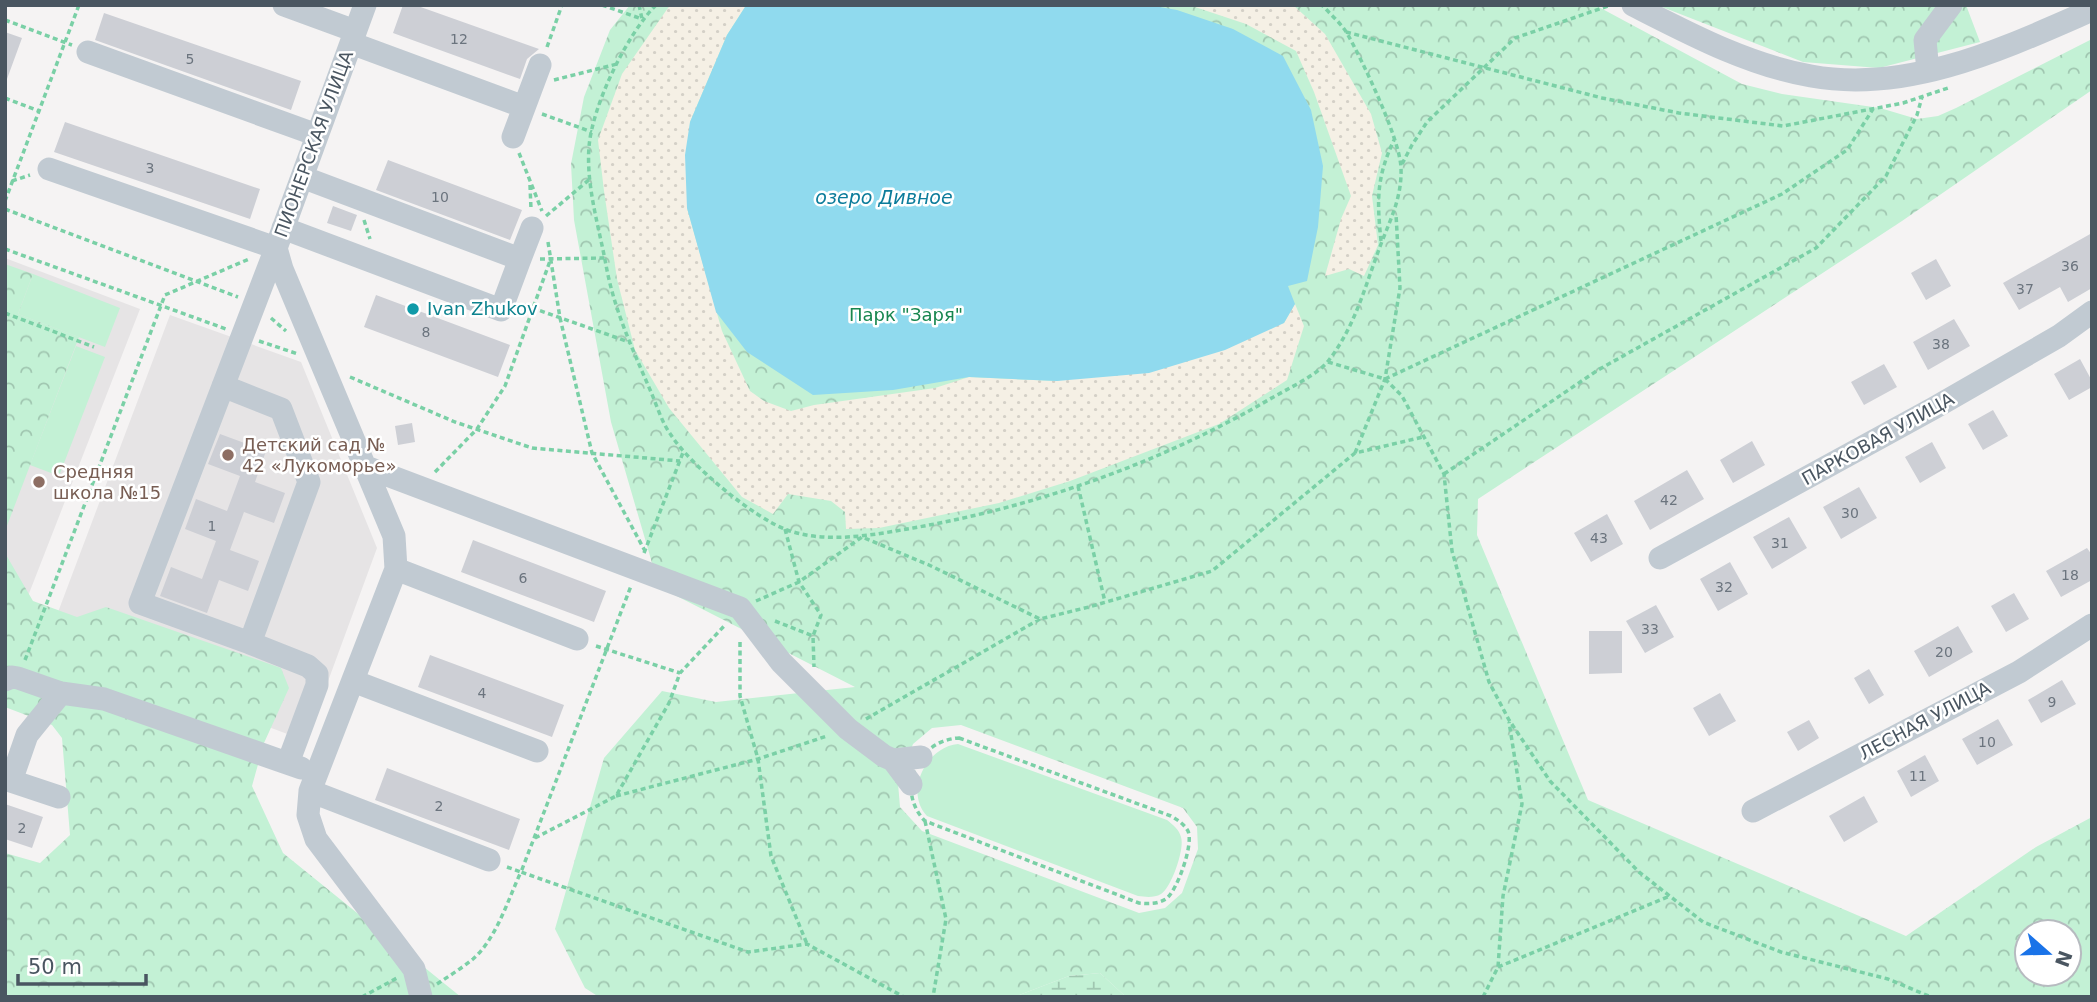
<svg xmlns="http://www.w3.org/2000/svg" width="2097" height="1002" viewBox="0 0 2097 1002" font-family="'DejaVu Sans',sans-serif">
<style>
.education{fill:#e6e4e5}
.green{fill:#c3f1d5}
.forest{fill:url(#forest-crowns);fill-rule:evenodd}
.wetland{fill:url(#wetland-marsh)}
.sand{fill:url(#sand-dots)}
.water{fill:#90daee}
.building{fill:#cdcfd5}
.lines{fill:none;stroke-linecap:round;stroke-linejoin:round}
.path{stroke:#7ad0a6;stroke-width:3.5;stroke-dasharray:5 3.5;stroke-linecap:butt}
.minor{stroke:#c1cad2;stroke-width:23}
.culture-dot{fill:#0f9aa8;stroke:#fff;stroke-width:2.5}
.education-dot{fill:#8d6e63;stroke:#fff;stroke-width:2.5}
.labels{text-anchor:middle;stroke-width:5;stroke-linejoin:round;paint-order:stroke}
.number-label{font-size:14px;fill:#6b747e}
.street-label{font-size:18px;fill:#4a5661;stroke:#fff}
.culture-label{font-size:18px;fill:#0d838f;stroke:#fff;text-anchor:start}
.park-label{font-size:18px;fill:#17864f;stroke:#fff}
.education-label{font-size:18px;fill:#785e54;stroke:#fff;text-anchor:start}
.water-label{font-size:19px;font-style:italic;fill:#0c7c9b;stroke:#fff}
</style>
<defs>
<pattern id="forest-crowns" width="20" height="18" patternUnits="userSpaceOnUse" patternTransform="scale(1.75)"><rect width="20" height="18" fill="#c3f1d5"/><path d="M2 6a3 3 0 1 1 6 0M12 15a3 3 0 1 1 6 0" fill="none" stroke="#a0c6b0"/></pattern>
<pattern id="wetland-marsh" width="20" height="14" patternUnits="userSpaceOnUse" patternTransform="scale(1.75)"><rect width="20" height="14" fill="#c3f1d5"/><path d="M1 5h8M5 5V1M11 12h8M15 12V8" fill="none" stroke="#a0c6b0"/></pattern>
<pattern id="sand-dots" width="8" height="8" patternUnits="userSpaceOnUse" patternTransform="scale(1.75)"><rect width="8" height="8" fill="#f5f0e5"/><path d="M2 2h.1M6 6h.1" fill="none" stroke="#d4d0c7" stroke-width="1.8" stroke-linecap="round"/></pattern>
</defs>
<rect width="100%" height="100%" fill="#f5f3f3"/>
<path class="education" d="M 5,258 L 140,309 L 5,655 Z
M 170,315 L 301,362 L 377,548 L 306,741 L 46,644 Z"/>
<path class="green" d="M 33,274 L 120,308 L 105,347 L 18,314 Z
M 76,346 L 105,357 L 59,476 L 30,465 Z
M 958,744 L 1167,820 C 1173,825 1179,829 1181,837 C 1185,849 1171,888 1161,894 C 1154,898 1146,897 1138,896 L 927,816 C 904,792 926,747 958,744 Z"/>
<path class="forest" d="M 630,5 L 1595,5 L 1742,84 L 1782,94 L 1880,108 L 1917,119 L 1938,116 L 1956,108 L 2092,39 L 2092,90 L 1902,221 L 1478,499 L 1477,535 L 1588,800 L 1906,936 L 2036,847 L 2092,817 L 2092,997 L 1126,997 L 1100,973 L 1069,976 L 1014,997 L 599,997 L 585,988 L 555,929 L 604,758 L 662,691 L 716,702 L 855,687 L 659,587 L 611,422 L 574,220 L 571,164 L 584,97 L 610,30 ZM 961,725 L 1183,808 L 1197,827 L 1198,849 L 1182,893 L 1165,908 L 1139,913 L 922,831 L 900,807 L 898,783 L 913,744 L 932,728 ZM 2027,932 L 2069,932 L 2069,974 L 2027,974 Z
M 1657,5 L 1966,5 L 1980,42 L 1879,68 L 1803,62 Z
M 5,264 L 33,274 L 18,314 L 79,337 L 5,531 Z
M 5,553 L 33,601 L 77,617 L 106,607 L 281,668 L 289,688 L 264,743 L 252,786 L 283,853 L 461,997 L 5,997 L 5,853 L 40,863 L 70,835 L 62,738 L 52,725 L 5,707 Z"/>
<path class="wetland" d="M 1100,973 L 1126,997 L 1014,997 L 1069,976 Z"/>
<path class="sand" d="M 670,5 L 749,5 L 745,7 L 727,35 L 690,122 L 687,208 L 722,331 L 750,391 L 764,401 L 791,411 L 814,405 L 935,388 L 969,377 L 1057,381 L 1284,323 L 1295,304 L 1304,326 L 1287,380 L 1219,424 L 1070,481 L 999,503 L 879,528 L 846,529 L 845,512 L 831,501 L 788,494 L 773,514 L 742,497 L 669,408 L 635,350 L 617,279 L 604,191 L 598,140 L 622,74 Z
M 1189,5 L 1293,5 L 1325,34 L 1371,114 L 1382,153 L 1372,196 L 1378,245 L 1364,276 L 1349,269 L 1325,276 L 1341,219 L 1351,196 L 1314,92 L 1296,51 L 1246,24 Z"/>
<path class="water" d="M 749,5 L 1148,5 L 1177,10 L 1233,29 L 1283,56 L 1311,110 L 1323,166 L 1318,227 L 1307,281 L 1288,286 L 1295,304 L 1284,323 L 1225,350 L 1149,373 L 1057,381 L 969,377 L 893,390 L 813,395 L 747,352 L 716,312 L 687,208 L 685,155 L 690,122 L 727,35 L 745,7 Z"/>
<path class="building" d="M 403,5 L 415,5 L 539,49 L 527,59 L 520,79 L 393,33 Z
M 104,13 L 301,81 L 291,110 L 95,40 Z
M 5,32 L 22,38 L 7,79 L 5,79 Z
M 65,122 L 260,189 L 250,219 L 54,152 Z
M 388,160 L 522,210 L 510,240 L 376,190 Z
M 333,206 L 357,215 L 351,231 L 327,223 Z
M 2092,233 L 2092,288 L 2068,302 L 2060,287 L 2019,310 L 2003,283 Z
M 1936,259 L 1951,286 L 1926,300 L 1911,273 Z
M 376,295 L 510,345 L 498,377 L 364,327 Z
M 1954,319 L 1970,346 L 1928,370 L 1913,342 Z
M 2080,359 L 2092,381 L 2092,387 L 2069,400 L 2054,374 Z
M 1884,364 L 1897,387 L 1864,405 L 1851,382 Z
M 1993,410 L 2008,436 L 1983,450 L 1968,424 Z
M 412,423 L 415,442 L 398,445 L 395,426 Z
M 220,434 L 266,451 L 255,482 L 285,493 L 274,523 L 244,512 L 230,550 L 259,561 L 248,591 L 219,580 L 207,613 L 160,596 L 171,567 L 202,579 L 216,541 L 185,529 L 196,499 L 227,511 L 240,476 L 208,464 Z
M 1752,441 L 1765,465 L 1733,483 L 1720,460 Z
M 1932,442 L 1946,468 L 1920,483 L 1905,457 Z
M 1687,470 L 1704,499 L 1650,530 L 1634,501 Z
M 1859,487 L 1877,518 L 1841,539 L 1823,507 Z
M 1607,514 L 1623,544 L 1591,562 L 1574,533 Z
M 1789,517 L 1807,548 L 1772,569 L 1753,537 Z
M 473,540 L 606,591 L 594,622 L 461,572 Z
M 2087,548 L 2092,555 L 2092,580 L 2061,597 L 2046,571 Z
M 1730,562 L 1748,594 L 1718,611 L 1700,579 Z
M 2014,593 L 2029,619 L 2006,632 L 1991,606 Z
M 1656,605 L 1674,637 L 1645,653 L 1626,621 Z
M 1958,626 L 1973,652 L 1929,677 L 1914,651 Z
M 1589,631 L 1622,631 L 1622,673 L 1589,674 Z
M 430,655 L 564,705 L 552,737 L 418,687 Z
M 1869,669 L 1884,695 L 1869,704 L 1854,678 Z
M 2062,680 L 2076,704 L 2041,723 L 2028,700 Z
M 1720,693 L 1736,721 L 1709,736 L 1693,708 Z
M 1998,719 L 2013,745 L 1977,765 L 1962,739 Z
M 1809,720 L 1819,738 L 1798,751 L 1787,732 Z
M 1925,755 L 1939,781 L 1911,797 L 1897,771 Z
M 387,768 L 520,819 L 509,850 L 375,800 Z
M 1864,796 L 1878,822 L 1844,842 L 1829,816 Z
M 5,804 L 43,817 L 32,848 L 5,839 Z"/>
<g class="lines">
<path class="path" d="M 602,5 L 642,19
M 639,5 L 642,19
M 656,5 C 627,34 592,106 589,147 C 586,186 599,227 606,265 C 614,310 633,350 651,392 C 657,406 662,423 671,435 C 690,465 754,518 787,530 C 827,544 872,535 913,528 C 1038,506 1160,463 1270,399 C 1287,389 1318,375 1329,360 C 1356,325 1366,283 1381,244 C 1391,218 1402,197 1401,168 C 1400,139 1363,62 1348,35 C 1342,24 1331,15 1322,5
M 5,20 L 72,45
M 1346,32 L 1602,98 L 1679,113 L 1783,126 L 1903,103 L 1948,88
M 547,47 L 562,5
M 554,80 L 617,64
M 5,98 L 39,111
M 542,114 L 592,132
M 519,153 L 542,211
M 1402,164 L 1412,145 L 1427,122 L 1515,38 L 1611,5
M 12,181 L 30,175
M 530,185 L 531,209
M 5,201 L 79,5
M 5,209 L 238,297
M 546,216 L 590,179
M 364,220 L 370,239
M 1381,241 C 1377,201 1376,178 1394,140
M 548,242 L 560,318 L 592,453 L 645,551
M 5,249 L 226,329
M 540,259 L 604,258
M 524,305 L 629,342
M 5,313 L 94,347
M 271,318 L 286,331
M 259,341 L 298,354
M 1328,362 L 1385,379 L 1402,396 L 1444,474 L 1452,551 L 1489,682 L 1509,720 L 1550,781 L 1639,872 L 1703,922 L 1781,952 L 1888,979 L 1931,997
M 350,377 L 455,422 L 532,448 L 680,461
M 1385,379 L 1782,194 L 1847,150 L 1873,109
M 1355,453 L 1385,379 L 1400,288 L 1396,214
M 435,472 L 477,429 L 505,386 L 550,261
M 1444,474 L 1598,370 L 1816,248 L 1886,176 L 1917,115 L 1922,97
M 1078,486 L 1105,602
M 785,529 L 799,582 L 821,615 L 813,636 L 814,667
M 644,553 L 684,450
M 756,601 L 799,582 L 862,537 L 929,565 L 1040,619 L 1089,607 L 1212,571 L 1355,453 L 1423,437
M 775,621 L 813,636
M 740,642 L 740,696 L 758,759 L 771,856 L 807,944
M 596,646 L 680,673
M 25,660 L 165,295 L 249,259
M 866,719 L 1040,619
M 959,738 L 1171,816 C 1178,820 1184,824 1188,831 C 1194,844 1177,891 1166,899 C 1158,904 1149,904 1139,903 L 925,821 C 895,790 917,740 959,738 Z
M 616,796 L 758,759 L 827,736
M 925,821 L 946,919 L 933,997
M 535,838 L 616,796 L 669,703 L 680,673 L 726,624
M 507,867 L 521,872 L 631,586
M 1498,967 L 1670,896
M 437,984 C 449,976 462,968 473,959 C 497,938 508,899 521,872 L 748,952 L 807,944 L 904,997
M 362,997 L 397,978
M 1483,997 L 1498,967 L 1503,896 L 1522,804 L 1509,722"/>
<path class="minor" d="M 284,5 L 355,31
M 365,5 L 276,248 L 282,269 L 394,536 L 396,569 L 310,791 L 308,815 L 316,839 L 414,969 L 421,997
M 1633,5 C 1690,34 1748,65 1811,76 C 1908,94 2005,48 2092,10
M 351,43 L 524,107
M 88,52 L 317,135
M 1928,71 L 1925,40 L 1951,5
M 513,137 L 540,65
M 49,169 L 276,248 L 140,603 L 250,643
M 283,228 L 501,310 L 520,259 L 302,177
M 520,259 L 532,228
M 223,386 L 281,409 L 309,482 L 250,643 L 308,666 L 317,674 L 317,685 L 288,763
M 366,467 L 740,608 L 781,662 L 848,729 L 884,756 L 893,760 L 911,784
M 1660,558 L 1934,408 L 2059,336 L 2092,312
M 396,569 L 577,639
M 5,680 L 12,677 L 18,678 L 61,693 L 104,699 L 301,768
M 353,681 L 537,751
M 893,760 L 921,757
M 5,779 L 59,797
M 11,781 L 27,735 L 61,693
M 310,791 L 489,860
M 1753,811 L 2019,672 L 2092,625"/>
</g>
<circle class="culture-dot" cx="413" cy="309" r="7"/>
<g class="education-dot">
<circle cx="228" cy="455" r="7"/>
<circle cx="39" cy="482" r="7"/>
</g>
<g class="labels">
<g class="number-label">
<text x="459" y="44">12</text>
<text x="190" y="64">5</text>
<text x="150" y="173">3</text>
<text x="440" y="202">10</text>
<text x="2070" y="271">36</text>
<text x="2025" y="294">37</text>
<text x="426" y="337">8</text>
<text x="1941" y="349">38</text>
<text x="1669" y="505">42</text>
<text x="1850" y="518">30</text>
<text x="212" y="531">1</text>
<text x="1599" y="543">43</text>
<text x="1780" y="548">31</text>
<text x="2070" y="580">18</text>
<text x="523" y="583">6</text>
<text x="1724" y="592">32</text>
<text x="1650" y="634">33</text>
<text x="1944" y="657">20</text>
<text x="482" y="698">4</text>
<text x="2052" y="707">9</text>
<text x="1987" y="747">10</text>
<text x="1918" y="781">11</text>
<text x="439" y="811">2</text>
<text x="22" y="833">2</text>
</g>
<g class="street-label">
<text transform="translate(314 144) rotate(-70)" y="6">ПИОНЕРСКАЯ УЛИЦА</text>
<text transform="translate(1878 439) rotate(-29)" y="6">ПАРКОВАЯ УЛИЦА</text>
<text transform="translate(1925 721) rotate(-28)" y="6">ЛЕСНАЯ УЛИЦА</text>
</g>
<g class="culture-label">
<text x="427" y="315">Ivan Zhukov</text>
</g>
<g class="park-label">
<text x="906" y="321">Парк "Заря"</text>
</g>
<g class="education-label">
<text x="242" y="451">Детский сад №<tspan x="242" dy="21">42 «Лукоморье»</tspan></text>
<text x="53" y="478">Средняя<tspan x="53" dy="21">школа №15</tspan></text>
</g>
<g class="water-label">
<text x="884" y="204">озеро Дивное</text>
</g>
</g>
<rect width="2097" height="1002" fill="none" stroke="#4a5661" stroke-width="14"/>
<g transform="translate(2048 953) rotate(110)"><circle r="33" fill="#ffffff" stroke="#b7bbc0" stroke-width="2"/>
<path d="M0-5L12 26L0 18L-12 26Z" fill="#1a73e8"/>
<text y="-10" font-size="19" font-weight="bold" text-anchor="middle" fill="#4a5661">N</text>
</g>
<path d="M18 974v10h128v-10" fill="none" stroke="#4a5661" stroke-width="3.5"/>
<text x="28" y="974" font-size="21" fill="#4a5661" stroke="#ffffff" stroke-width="5" paint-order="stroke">50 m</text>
</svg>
